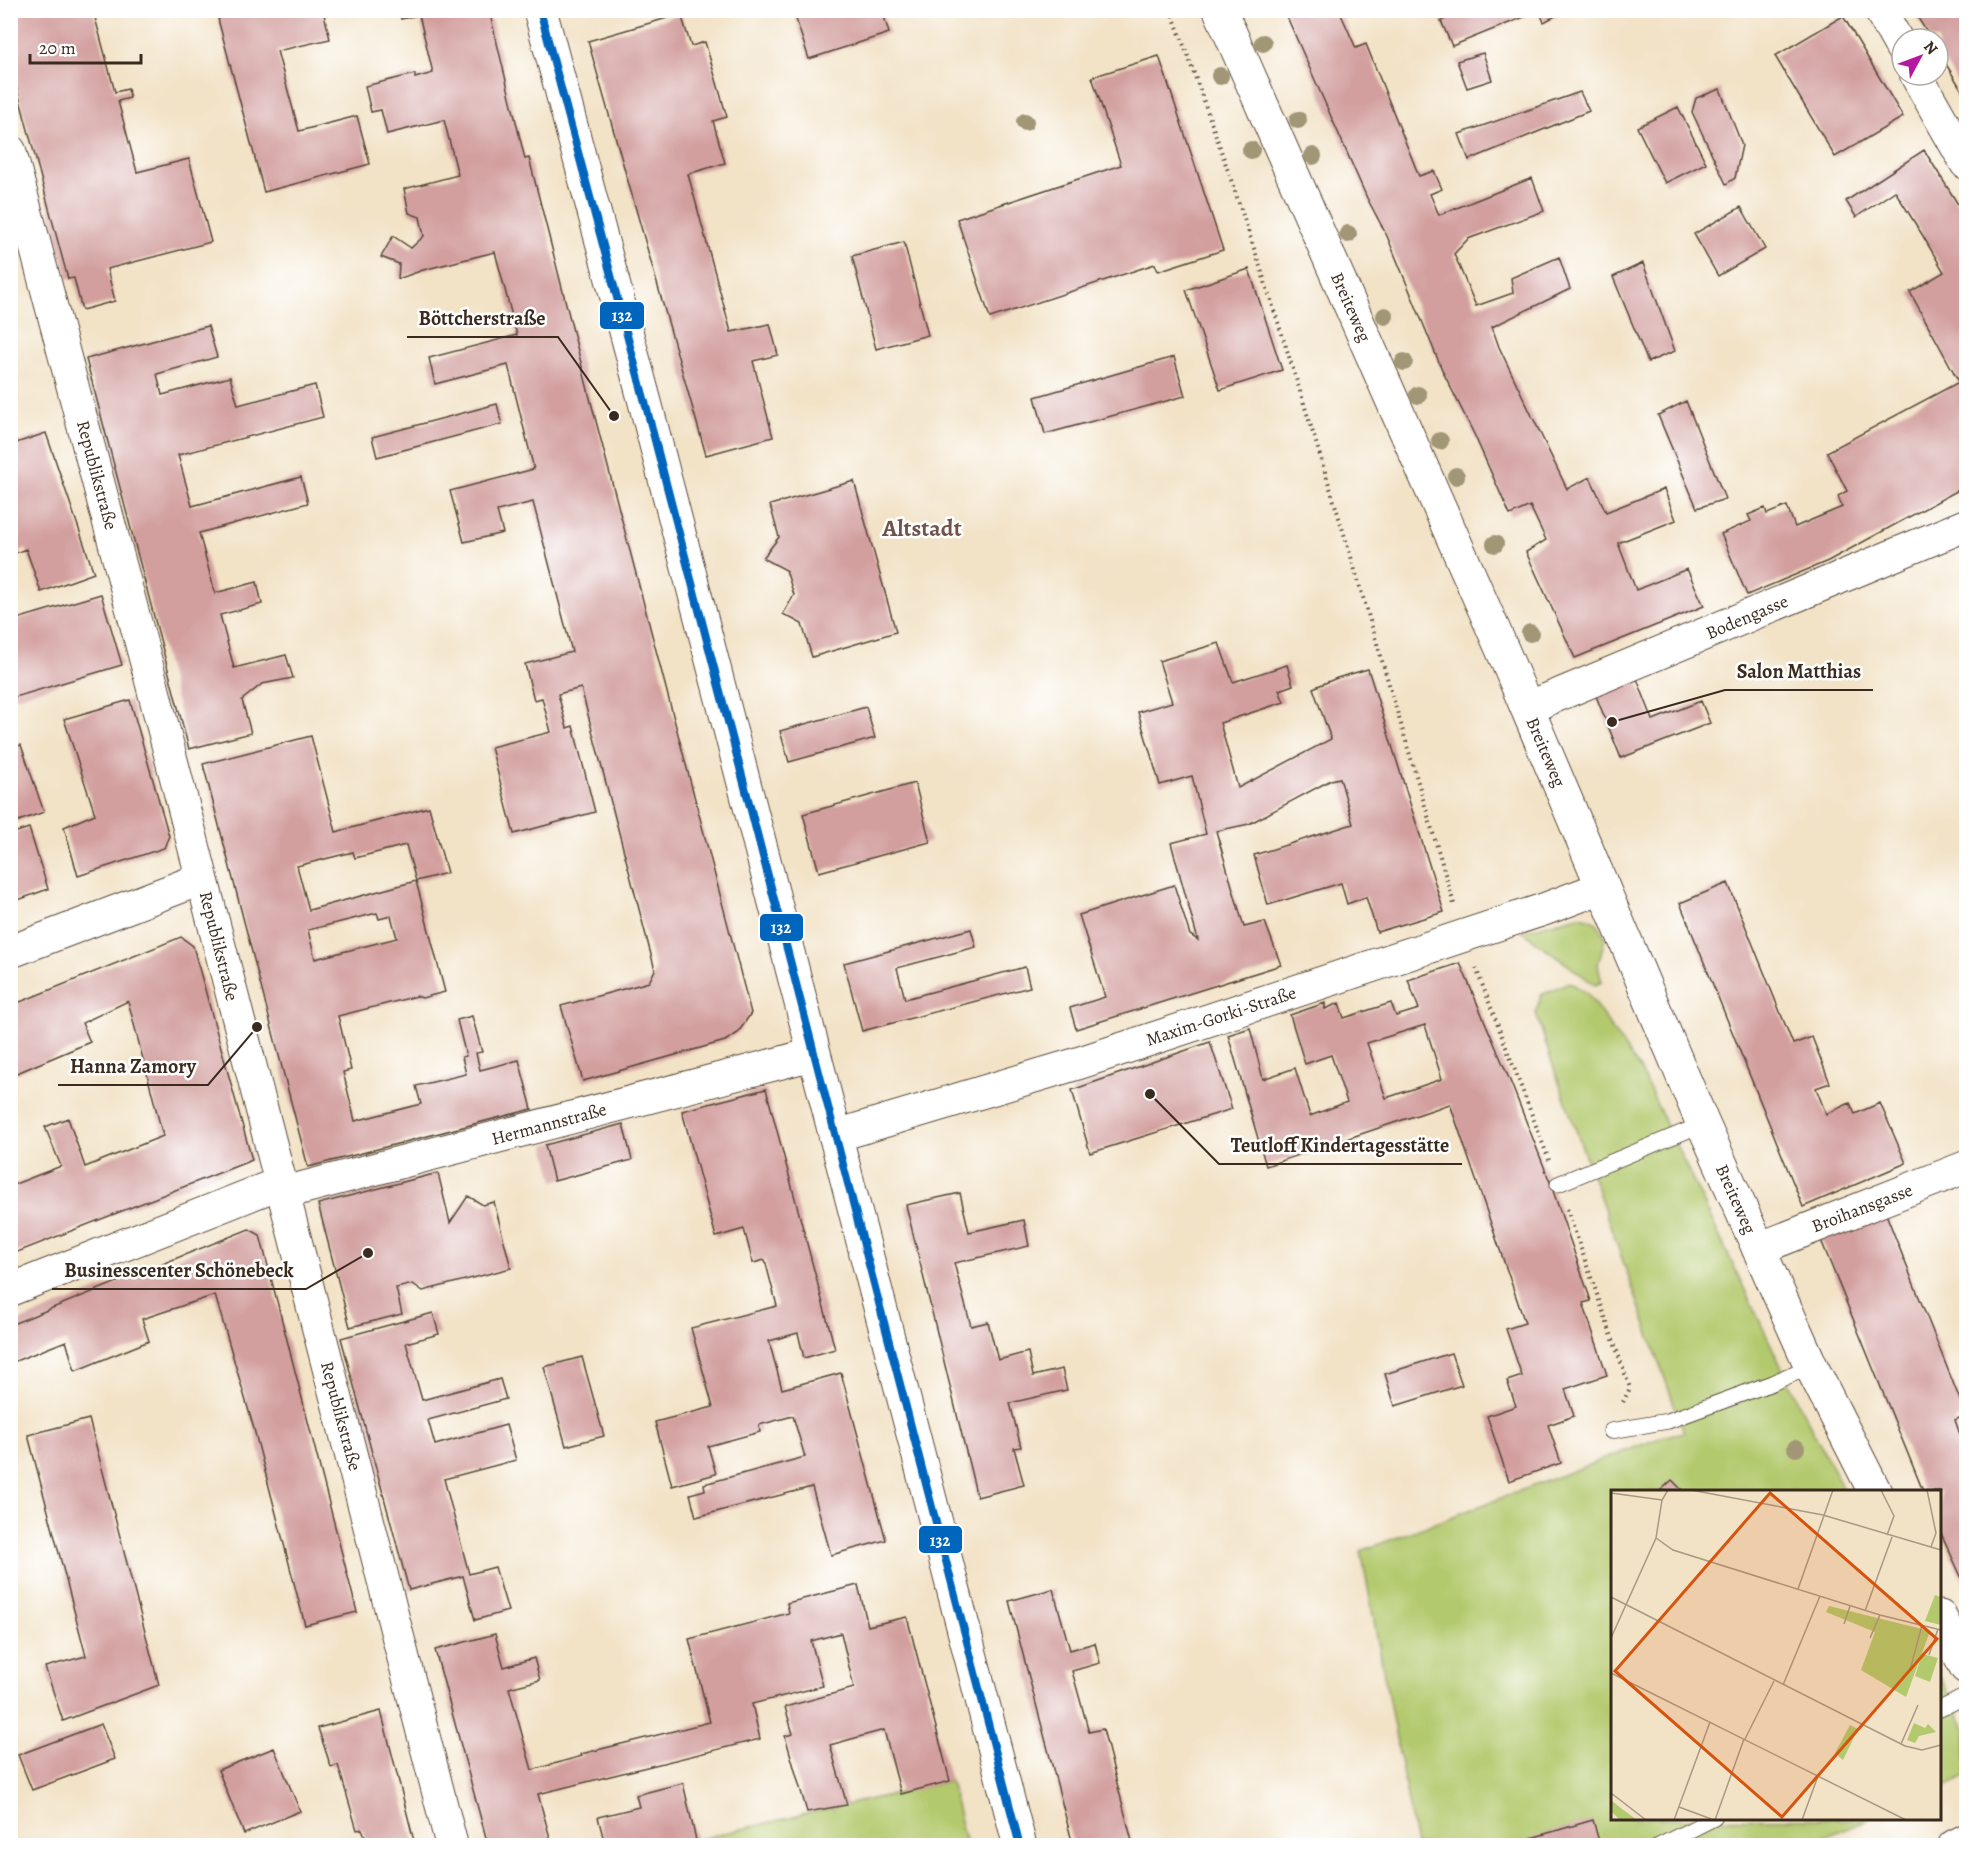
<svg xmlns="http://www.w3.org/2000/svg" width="1977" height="1856" viewBox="0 0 1977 1856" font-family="Alegreya,serif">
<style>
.grass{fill:#b3c96d;stroke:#777a46;stroke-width:1.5}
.building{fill:#d29f9e;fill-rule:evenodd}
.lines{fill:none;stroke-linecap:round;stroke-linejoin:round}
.lane-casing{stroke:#564637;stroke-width:17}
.street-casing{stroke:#564637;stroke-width:34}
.secondary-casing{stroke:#564637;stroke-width:35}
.path{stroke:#564637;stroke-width:4;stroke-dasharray:1.5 4.5;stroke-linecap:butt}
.lane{stroke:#fff;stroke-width:15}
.street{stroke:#fff;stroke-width:32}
.secondary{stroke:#fff;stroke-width:33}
.bus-1-casing{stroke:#fff;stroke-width:12}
.bus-1{stroke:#0065bd;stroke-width:8}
.tree{fill:#a19777}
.labels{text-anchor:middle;stroke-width:5;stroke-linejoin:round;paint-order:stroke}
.street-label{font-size:18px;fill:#3b2a1e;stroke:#fff}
.district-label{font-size:24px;font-weight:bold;fill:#70534b;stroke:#fff}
.inset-road{fill:none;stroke:#a99883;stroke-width:1.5}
.view{fill:#d7540e;fill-opacity:0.15;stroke:#d7540e;stroke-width:3}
.inset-edge{fill:none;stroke:#3b2a1e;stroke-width:3}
.leader{fill:none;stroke:#3b2a1e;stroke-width:2}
.callout-dot{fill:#3b2a1e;stroke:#fff;stroke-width:2}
.callout-label{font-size:20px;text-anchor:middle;font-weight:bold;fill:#3b2a1e;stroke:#fff;stroke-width:5;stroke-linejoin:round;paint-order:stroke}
.line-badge{stroke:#fff;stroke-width:2}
.badge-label{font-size:16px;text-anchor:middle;font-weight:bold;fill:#fff}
</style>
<rect width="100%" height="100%" fill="#fff"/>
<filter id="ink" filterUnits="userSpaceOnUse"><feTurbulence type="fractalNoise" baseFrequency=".0167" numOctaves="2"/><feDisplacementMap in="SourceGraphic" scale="12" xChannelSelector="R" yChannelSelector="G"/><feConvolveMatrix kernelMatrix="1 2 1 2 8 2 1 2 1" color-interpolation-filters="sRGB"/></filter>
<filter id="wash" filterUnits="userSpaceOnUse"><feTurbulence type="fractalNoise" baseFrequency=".008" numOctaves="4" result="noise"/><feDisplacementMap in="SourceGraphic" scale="24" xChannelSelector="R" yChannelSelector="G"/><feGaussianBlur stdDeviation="1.35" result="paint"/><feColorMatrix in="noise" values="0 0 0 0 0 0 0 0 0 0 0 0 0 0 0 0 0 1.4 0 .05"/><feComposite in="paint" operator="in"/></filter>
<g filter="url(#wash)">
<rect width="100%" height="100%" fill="#f2e2c6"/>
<path class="grass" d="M 1578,916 C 1593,917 1600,923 1605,938 L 1598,965 L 1602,982 L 1595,985 L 1522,931 Z
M 1569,982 L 1587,993 L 1641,1071 L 1800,1406 L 1844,1491 L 1612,1492 L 1612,1818 L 1869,1819 L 1805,1845 L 1416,1845 L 1361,1551 L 1665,1436 L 1684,1432 L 1551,1060 L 1536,1013 L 1541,995 Z
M 1940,1676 L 1966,1728 L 1966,1777 L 1940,1789 Z
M 950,1781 L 966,1845 L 687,1846 L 696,1840 C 781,1819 865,1801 950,1781 Z"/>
<g id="blocks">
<path class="building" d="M 10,10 L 93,10 L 115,92 L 128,89 L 130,98 L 118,101 L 137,172 L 189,159 L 211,242 L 107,269 L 115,301 L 82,310 L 74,278 L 68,279 L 10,63 Z
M 248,10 L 323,10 L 330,39 L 277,51 L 299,131 L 357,116 L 370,164 L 264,192 L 218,19 Z
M 399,10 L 489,10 L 525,159 L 529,158 L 591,402 L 751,1013 L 738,1033 L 725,1041 L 583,1081 L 561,1006 L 649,982 L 655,970 L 581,688 L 558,694 L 567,728 L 573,726 L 595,812 L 514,834 L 491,747 L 551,732 L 542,698 L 534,700 L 525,664 L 572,652 L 533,502 L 497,511 L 503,533 L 464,542 L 450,491 L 534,469 L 508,365 L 435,384 L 429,358 L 517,335 L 495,252 L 423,270 L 398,279 L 399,264 L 381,257 L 393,236 L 411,248 L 424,236 L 420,217 L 409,213 L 404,189 L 458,175 L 444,120 L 387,134 L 381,110 L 371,112 L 365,86 L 415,74 L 415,78 L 433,73 L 419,15 L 401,19 Z
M 793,10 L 882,10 L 889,33 L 809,59 Z
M 1284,10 L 1339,10 L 1356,48 L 1366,44 L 1419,176 L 1434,171 L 1442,189 L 1430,194 L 1439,215 L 1532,178 L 1544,211 L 1468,239 L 1454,254 L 1476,306 L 1513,293 L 1511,278 L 1559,257 L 1570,289 L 1492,327 L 1499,347 L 1567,489 L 1590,477 L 1606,512 L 1664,489 L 1676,520 L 1618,543 L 1636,590 L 1687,569 L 1704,606 L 1575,658 L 1526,552 L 1546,540 L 1530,506 L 1510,515 L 1474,434 L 1443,372 L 1387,236 L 1367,198 Z
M 1464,10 L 1567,10 L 1544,22 L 1539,11 L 1452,46 L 1441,21 Z
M 1913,10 L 1966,10 L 1966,97 L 1938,51 L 1938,39 L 1931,39 Z
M 681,14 L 691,46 L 705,42 L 727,117 L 713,121 L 725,163 L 688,174 L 731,332 L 770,324 L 778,355 L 753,361 L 773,437 L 706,455 L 588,41 Z
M 1843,16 L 1903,117 L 1835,157 L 1775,56 Z
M 1483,53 L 1492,80 L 1467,88 L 1457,61 Z
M 1159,56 L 1223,250 L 1158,271 L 1155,264 L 990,318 L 957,219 L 1121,165 L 1092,77 Z
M 1720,89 L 1742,145 L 1735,178 L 1726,184 L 1692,112 L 1696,98 Z
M 1580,92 L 1589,111 L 1469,160 L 1459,134 Z
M 1678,107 L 1706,163 L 1665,183 L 1637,127 Z
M 1924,150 L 1966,217 L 1966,486 L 1828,561 L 1747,595 L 1721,534 L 1751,521 L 1748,515 L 1765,508 L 1767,514 L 1787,506 L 1795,527 L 1842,507 L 1838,496 L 1847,491 L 1827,452 L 1959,382 L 1910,292 L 1944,272 L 1923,236 L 1895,191 L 1856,217 L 1846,201 Z
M 1741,207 L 1765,249 L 1718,276 L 1694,234 Z
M 904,242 L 928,335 L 876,349 L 852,256 Z
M 1643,263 L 1675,351 L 1648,362 L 1613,277 Z
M 1249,269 L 1282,370 L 1220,390 L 1186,290 Z
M 208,326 L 217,357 L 157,374 L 162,395 L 230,377 L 238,405 L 315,385 L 323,417 L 178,455 L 192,506 L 301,477 L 308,503 L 199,533 L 215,593 L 257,582 L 262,604 L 220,615 L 234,668 L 286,655 L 293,678 L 262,684 L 242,700 L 251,733 L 189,749 L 86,359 Z
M 1174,357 L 1185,396 L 1045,434 L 1035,397 Z
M 1686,401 L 1725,499 L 1697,508 L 1658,415 Z
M 497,404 L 502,424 L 377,457 L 372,437 Z
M 46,433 L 94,573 L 41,592 L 26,549 L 10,555 L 10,445 Z
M 854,481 L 896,632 L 812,657 L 802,624 L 783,614 L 794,595 L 786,570 L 763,558 L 779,537 L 770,505 Z
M 101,594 L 122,665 L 12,698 L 10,621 Z
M 1219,643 L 1233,682 L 1287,665 L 1293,685 L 1279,690 L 1284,702 L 1220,723 L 1238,788 L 1331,739 L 1313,688 L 1337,678 L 1368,669 L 1444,912 L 1377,932 L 1366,897 L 1347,904 L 1341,883 L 1268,905 L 1254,855 L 1353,824 L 1340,778 L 1331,780 L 1249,824 L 1216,831 L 1244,927 L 1265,922 L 1281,965 L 1076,1029 L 1070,1008 L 1105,997 L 1079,915 L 1174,885 L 1190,935 L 1198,940 L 1171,843 L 1206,834 L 1192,776 L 1160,785 L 1138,712 L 1172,702 L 1159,661 Z
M 1637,679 L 1653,720 L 1701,701 L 1710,723 L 1621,758 L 1596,696 Z
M 130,700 L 169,836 L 164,848 L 78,876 L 64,827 L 95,814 L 64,719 Z
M 866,707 L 875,738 L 789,762 L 780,731 Z
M 311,736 L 336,832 L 429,807 L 447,873 L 416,881 L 406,845 L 355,858 L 353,852 L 297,866 L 309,910 L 416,881 L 445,992 L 422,998 L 417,996 L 338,1016 L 351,1070 L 343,1072 L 355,1121 L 421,1104 L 416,1086 L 466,1074 L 462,1057 L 466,1056 L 457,1020 L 472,1016 L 482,1052 L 476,1053 L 480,1070 L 519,1060 L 532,1109 L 308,1167 L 203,764 ZM 377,913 L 379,919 L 391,916 L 397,938 L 315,959 L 308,930 Z
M 21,745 L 44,812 L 10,824 L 10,748 Z
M 915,783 L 930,842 L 819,872 L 803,814 Z
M 29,828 L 48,889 L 10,903 L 10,834 Z
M 1728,883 L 1793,1044 L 1812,1037 L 1830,1083 L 1816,1088 L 1826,1114 L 1850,1103 L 1855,1114 L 1880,1103 L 1906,1163 L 1803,1207 L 1680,903 Z
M 971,929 L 976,947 L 897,968 L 905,999 L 1025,967 L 1030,987 L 862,1031 L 844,963 Z
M 181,937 L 193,946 L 252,1160 L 10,1255 L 10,1186 L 61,1166 L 45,1127 L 68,1118 L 85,1167 L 163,1136 L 128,1001 L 82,1023 L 90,1042 L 10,1076 L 10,1006 Z
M 1460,963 L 1511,1083 L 1550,1182 L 1591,1301 L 1583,1303 L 1607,1375 L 1565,1389 L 1574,1416 L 1548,1425 L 1561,1463 L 1509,1481 L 1487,1416 L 1516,1406 L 1507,1381 L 1522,1376 L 1506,1329 L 1525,1323 L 1450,1104 L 1266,1166 L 1228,1035 L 1250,1028 L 1263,1079 L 1295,1068 L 1310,1116 L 1347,1102 L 1331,1055 L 1305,1064 L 1290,1015 L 1325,1003 L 1325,1009 L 1339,1003 L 1344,1018 L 1391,1003 L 1396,1016 L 1419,1009 L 1408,980 ZM 1425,1025 L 1442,1079 L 1386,1098 L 1367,1043 Z
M 1210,1042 L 1232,1109 L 1090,1153 L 1072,1090 Z
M 766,1089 L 835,1349 L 804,1358 L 798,1333 L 769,1341 L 782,1389 L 841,1373 L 886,1540 L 831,1555 L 812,1487 L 696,1517 L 690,1494 L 705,1490 L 704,1484 L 805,1457 L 793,1416 L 759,1425 L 760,1432 L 708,1446 L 716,1474 L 672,1486 L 655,1422 L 713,1407 L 691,1328 L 777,1306 L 765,1260 L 753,1263 L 744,1229 L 716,1237 L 682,1111 Z
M 623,1124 L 632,1160 L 554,1181 L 545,1145 Z
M 438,1173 L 450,1223 L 468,1196 L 483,1205 L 494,1202 L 511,1268 L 423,1291 L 413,1284 L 396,1288 L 402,1314 L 350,1327 L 318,1204 Z
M 960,1193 L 969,1232 L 1024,1220 L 1029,1246 L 954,1263 L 971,1326 L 988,1322 L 998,1360 L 1028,1352 L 1033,1376 L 1062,1369 L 1067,1390 L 1010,1403 L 1021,1447 L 1014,1448 L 1024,1485 L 977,1497 L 906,1205 Z
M 1886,1214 L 1966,1415 L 1955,1420 L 1966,1452 L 1966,1587 L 1940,1531 L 1940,1491 L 1923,1491 L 1821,1240 Z
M 249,1229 L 260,1235 L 357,1612 L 305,1625 L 254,1429 L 215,1295 L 142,1319 L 149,1341 L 75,1371 L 66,1341 L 13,1362 L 10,1351 L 10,1325 Z
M 433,1313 L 439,1334 L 406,1343 L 422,1400 L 500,1379 L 506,1399 L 428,1420 L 435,1445 L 506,1425 L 516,1460 L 444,1479 L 469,1574 L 495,1567 L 508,1611 L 475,1620 L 463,1576 L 409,1590 L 341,1338 Z
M 1451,1353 L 1462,1385 L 1395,1406 L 1385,1374 Z
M 582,1357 L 604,1436 L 566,1446 L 544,1367 Z
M 89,1419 L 159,1685 L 63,1721 L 45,1667 L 86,1656 L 28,1435 Z
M 1672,1480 L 1683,1491 L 1660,1491 Z
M 858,1585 L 868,1626 L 907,1617 L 950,1781 L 901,1794 L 884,1730 L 830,1745 L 847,1805 L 807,1812 L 785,1736 L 793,1734 L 785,1707 L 854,1688 L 841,1633 L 811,1641 L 823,1686 L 752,1704 L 760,1739 L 538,1794 L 552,1845 L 488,1845 L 435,1650 L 495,1634 L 504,1667 L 534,1658 L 540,1680 L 509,1688 L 532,1770 L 582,1756 L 581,1754 L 710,1722 L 689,1639 L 789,1613 L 787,1603 Z
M 1053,1589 L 1070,1650 L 1095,1643 L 1100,1663 L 1072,1671 L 1089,1732 L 1103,1729 L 1133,1845 L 1073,1845 L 1009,1601 Z
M 381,1711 L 415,1845 L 369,1845 L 362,1829 L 357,1830 L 338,1765 L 331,1767 L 318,1728 Z
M 101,1724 L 115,1759 L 32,1790 L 18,1755 Z
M 274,1748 L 300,1811 L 244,1834 L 218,1770 Z
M 683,1783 L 696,1840 L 673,1845 L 605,1845 L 598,1817 L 639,1807 L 636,1795 Z
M 1593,1820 L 1600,1845 L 1533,1845 L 1531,1838 Z"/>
</g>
</g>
<g filter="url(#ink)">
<use href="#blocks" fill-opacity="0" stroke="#564637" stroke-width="1.5"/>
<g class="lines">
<g class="lane-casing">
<path id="lane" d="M 1558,1184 L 1703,1124
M 1611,1431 L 1668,1421 L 1772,1383 L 1811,1366
M 1940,1709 L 1966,1696
M 1659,1846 L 1714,1818"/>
</g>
<g class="street-casing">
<path id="street" d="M 1880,10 L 1902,49
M 1916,75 L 1966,163
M 10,151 L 149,673 L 452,1846
M 1527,708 L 1966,525
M 10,952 L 201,879
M 835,1136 L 1076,1064 L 1545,909 L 1603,887
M 283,1193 L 814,1054
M 1758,1249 L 1966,1167
M 10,1290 L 280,1183
M 1954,1846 L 1966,1840"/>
</g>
<g class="secondary-casing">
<path id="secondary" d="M 540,10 L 646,406 L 1020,1846
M 1220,10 L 1502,649 L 1703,1124 L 1811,1366 L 1875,1492
M 1940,1617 L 1966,1667"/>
</g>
<path class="path" d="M 1171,10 C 1279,303 1365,604 1454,904
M 1476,968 L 1549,1160
M 1567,1209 L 1630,1388 L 1623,1402"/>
<use href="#lane" class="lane"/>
<use href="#street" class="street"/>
<use href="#secondary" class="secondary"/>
<g class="bus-1-casing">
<path id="bus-1" d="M 540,10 L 646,406 L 1020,1846"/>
</g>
<use href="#bus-1" class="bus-1"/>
</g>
<g class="tree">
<circle cx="1263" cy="43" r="9"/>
<circle cx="1220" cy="76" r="9"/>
<circle cx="1298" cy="120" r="9"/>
<circle cx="1025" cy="122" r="9"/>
<circle cx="1251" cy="150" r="9"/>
<circle cx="1313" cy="156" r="9"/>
<circle cx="1348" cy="234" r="9"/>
<circle cx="1385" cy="316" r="9"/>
<circle cx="1404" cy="362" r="9"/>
<circle cx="1418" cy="395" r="9"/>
<circle cx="1440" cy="441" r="9"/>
<circle cx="1456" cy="476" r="9"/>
<circle cx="1495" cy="544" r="9"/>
<circle cx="1530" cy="633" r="9"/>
<circle cx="1796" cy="1448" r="9"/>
</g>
</g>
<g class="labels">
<g class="street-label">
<text transform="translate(1351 307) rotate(66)" y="6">Breiteweg</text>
<text transform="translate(97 475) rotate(75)" y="6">Republikstraße</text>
<text transform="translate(1747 617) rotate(-23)" y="6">Bodengasse</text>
<text transform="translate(1546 752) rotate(67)" y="6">Breiteweg</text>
<text transform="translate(219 946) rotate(76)" y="6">Republikstraße</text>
<text transform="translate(1221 1016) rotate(-18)" y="6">Maxim-Gorki-Straße</text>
<text transform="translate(549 1124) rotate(-15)" y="6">Hermannstraße</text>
<text transform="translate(1736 1199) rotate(66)" y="6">Breiteweg</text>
<text transform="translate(1862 1208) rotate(-21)" y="6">Broihansgasse</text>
<text transform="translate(341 1416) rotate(75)" y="6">Republikstraße</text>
</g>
<g class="district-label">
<text x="922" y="536">Altstadt</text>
</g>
</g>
<g transform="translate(1611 1490)">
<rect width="330" height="330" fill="#f2e2c6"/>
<path d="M 324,105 L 330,107 L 330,135 L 314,131 ZM 218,116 L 319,141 L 295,207 L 250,180 L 264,142 L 215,122 ZM 303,233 L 314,238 L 317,234 L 325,242 L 308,246 L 304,253 L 296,250 ZM 239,235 L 247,239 L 232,270 L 224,263 ZM 0,310 L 11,319 L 26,330 L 9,330 L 0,321 Z" fill="#b3c96d"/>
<path d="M 311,164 L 327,168 L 319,192 L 304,186 Z" fill="#b3c96d"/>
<path class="inset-road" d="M 80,0 L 212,25 L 330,60M 270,0 L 283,26 L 276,45M 316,0 L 325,43 L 320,57M 0,3 L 51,10M 45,48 L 62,60 L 269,125 L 330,140M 187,99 L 222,0M 0,107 L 294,256 L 311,260 L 330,255M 254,121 L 281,47M 233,134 L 239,116M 0,148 L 45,48 L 51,10 L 57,0M 259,148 L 269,125M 318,165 L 327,139M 299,180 L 311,135M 0,183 L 295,330M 172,195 L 209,106M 134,249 L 163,191M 290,254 L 307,215M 0,303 L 35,330M 68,317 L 103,330M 63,330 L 99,232M 104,330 L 133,249M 191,330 L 207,286"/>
<path class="view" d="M 159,3 L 326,149 L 171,327 L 4,181 Z"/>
<rect width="330" height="330" class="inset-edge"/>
</g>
<path class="leader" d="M614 416L558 337H407M1612 722L1725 690H1873M257 1027L208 1085H58M1150 1094L1219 1164H1462M368 1253L306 1289H52"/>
<g class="callout-dot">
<circle cx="614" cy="416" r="6"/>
<circle cx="1612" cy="722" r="6"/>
<circle cx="257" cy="1027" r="6"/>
<circle cx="1150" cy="1094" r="6"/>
<circle cx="368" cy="1253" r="6"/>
</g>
<g class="callout-label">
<text x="482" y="325">Böttcherstraße</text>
<text x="1799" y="678">Salon Matthias</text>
<text x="133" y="1073">Hanna Zamory</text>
<text x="1340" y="1152">Teutloff Kindertagesstätte</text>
<text x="179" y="1277">Businesscenter Schönebeck</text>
</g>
<g class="line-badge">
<rect x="599" y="301" width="46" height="29" rx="6" fill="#0065bd"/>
<rect x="759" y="913" width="45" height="29" rx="6" fill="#0065bd"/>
<rect x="918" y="1525" width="45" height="29" rx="6" fill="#0065bd"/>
</g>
<g class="badge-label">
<text x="622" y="321">132</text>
<text x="781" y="933">132</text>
<text x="940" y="1546">132</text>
</g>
<rect width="1977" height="1856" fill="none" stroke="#fff" stroke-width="36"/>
<g transform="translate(1920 57) rotate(49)"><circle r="28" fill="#ffffff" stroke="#b1aaa5" stroke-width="1.5"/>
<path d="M0-4.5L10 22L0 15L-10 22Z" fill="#b5179e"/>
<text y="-9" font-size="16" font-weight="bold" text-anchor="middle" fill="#3b2a1e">N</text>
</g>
<path d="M30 54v9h111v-9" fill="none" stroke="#3b2a1e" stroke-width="3"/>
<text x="39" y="54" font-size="18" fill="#3b2a1e" stroke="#ffffff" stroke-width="4.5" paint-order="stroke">20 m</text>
</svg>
